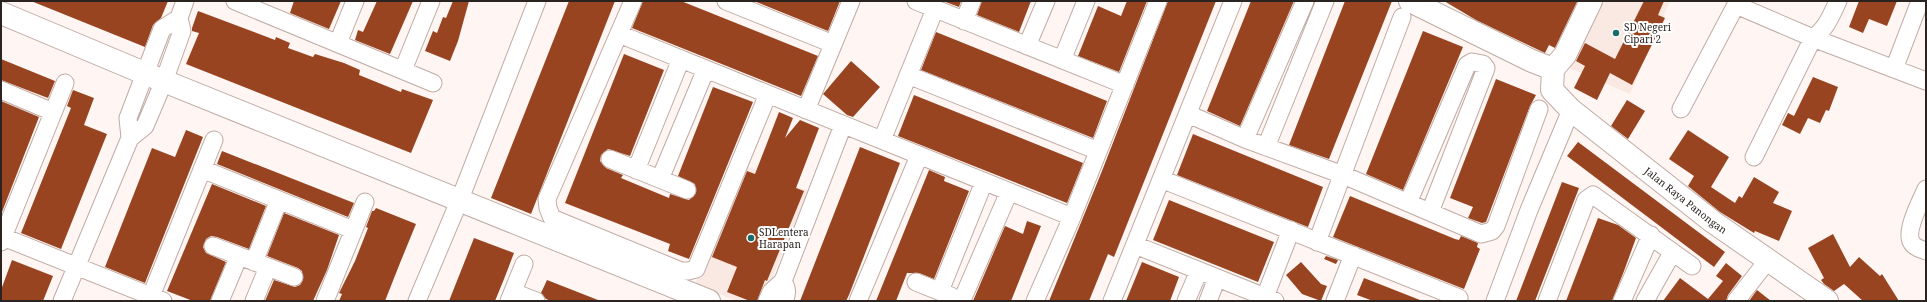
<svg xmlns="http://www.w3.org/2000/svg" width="1927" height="302" viewBox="0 0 1927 302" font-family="'Noto Serif',serif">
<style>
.built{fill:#fae9e2}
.building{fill:#994421}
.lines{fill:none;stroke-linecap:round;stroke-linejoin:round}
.street-casing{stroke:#bfaba4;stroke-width:19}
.secondary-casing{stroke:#bfaba4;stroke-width:24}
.street{stroke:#fff;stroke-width:17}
.secondary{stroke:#fff;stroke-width:22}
.poi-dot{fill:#1d6a6b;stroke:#fff;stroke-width:1.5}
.labels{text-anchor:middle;stroke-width:4;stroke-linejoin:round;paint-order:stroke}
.poi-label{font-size:10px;fill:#2a2320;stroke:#fff;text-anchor:start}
.street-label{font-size:10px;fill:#2a2320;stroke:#fff}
</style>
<rect width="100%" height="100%" fill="#fff6f3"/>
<path class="built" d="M 1590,1 L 1670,1 L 1630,94 L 1562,65 Z
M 744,165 L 808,191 L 763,301 L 736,301 L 695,284 Z"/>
<path class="building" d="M 31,1 L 168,1 L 161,18 L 153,25 L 145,47 Z
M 294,1 L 341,1 L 329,29 L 290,13 Z
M 377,1 L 413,1 L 390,54 L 355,40 L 358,30 L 363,32 Z
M 453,1 L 469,1 L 458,41 L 450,61 L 425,51 L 433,31 L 437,33 L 443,17 L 446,18 Z
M 569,1 L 615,1 L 531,214 L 491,198 Z
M 643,1 L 681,1 L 818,56 L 801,96 L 632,28 Z
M 754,1 L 840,1 L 828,31 Z
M 943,1 L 961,1 L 959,7 Z
M 982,1 L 1031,1 L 1019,32 L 977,15 Z
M 1127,1 L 1147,1 L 1119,72 L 1078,56 L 1098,6 L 1121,16 Z
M 1168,1 L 1216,1 L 1114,257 L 1108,254 L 1089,301 L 1049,301 L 1102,171 Z
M 1251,1 L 1294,1 L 1240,126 L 1207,111 Z
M 1345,1 L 1392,1 L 1329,159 L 1289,145 Z
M 1444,1 L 1575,1 L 1577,2 L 1555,48 L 1549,45 L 1545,53 L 1476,20 Z
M 1644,1 L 1664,1 L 1658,15 L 1665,18 L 1632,85 L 1610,73 L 1597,100 L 1574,88 L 1585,66 L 1576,61 L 1585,43 L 1615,59 Z
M 1859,1 L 1897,1 L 1887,26 L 1869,19 L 1863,33 L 1849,27 Z
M 198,11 L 275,40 L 276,37 L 290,43 L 288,48 L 313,57 L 315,54 L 344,63 L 360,70 L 359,75 L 401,92 L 402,89 L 433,100 L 411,153 L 186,64 L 199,33 L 192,31 L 192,28 Z
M 1423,31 L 1463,47 L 1403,190 L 1366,174 Z
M 936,32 L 1107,101 L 1093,138 L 921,70 Z
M 624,54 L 664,70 L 630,156 L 608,149 L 601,155 L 600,161 L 606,168 L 623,175 L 621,178 L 669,198 L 670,194 L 689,200 L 696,193 L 695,184 L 678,176 L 713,87 L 753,102 L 689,259 L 668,251 L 670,244 L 565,203 Z
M 1,59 L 55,81 L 48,98 L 1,80 Z
M 851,61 L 880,87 L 853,117 L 847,115 L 823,94 Z
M 1813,77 L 1838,87 L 1829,111 L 1826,110 L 1820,123 L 1808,118 L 1800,134 L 1782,125 L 1788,113 L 1794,116 Z
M 1496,79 L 1536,95 L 1530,106 L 1486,222 L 1482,223 L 1468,218 L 1473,207 L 1450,198 Z
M 73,90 L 94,98 L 84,125 L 107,134 L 61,249 L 21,233 L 71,108 L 67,106 Z
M 914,95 L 1083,163 L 1067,203 L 898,136 Z
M 1627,100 L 1645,111 L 1628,139 L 1611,126 Z
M 1,101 L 39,117 L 2,212 L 1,212 Z
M 779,112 L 793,118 L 785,138 L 800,120 L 819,128 L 796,188 L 804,191 L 767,281 L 765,280 L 757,301 L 750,301 L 727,292 L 737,267 L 712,257 L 747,171 L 755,174 Z
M 186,130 L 203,137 L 145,283 L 105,267 L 152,148 L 175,157 Z
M 1688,130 L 1729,157 L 1711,187 L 1735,203 L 1739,196 L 1742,198 L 1754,177 L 1779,192 L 1773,203 L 1792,211 L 1779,241 L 1755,231 L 1754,233 L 1720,212 L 1688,186 L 1694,176 L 1669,159 Z
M 1193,134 L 1323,187 L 1308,227 L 1177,175 Z
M 1578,142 L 1725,252 L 1714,267 L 1567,156 Z
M 860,147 L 900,163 L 849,295 L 846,301 L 800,301 Z
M 222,151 L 354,203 L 348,217 L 217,164 Z
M 929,170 L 945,177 L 944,181 L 969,191 L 934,279 L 919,273 L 907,273 L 896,301 L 876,301 Z
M 1562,182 L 1579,188 L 1574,201 L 1535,301 L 1516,301 Z
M 212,184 L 266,206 L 249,249 L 217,237 L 211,236 L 206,239 L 203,247 L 206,253 L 226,262 L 210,301 L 193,301 L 167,291 Z
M 1350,196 L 1455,239 L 1459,240 L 1461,236 L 1478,243 L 1477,247 L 1480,249 L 1464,289 L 1333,237 Z
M 1169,200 L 1274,242 L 1258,282 L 1153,240 Z
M 376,208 L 416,224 L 400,263 L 385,301 L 339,301 L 342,294 L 339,293 L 355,261 L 368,228 L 366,227 L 372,211 L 374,211 Z
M 284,213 L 339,235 L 327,270 L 313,301 L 265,301 L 274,280 L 295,287 L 300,285 L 303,280 L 302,271 L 298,268 L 267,256 Z
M 1598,218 L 1618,225 L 1636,238 L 1624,271 L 1612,301 L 1566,301 Z
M 1027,221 L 1041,226 L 1011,301 L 973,301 L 1005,226 L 1023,234 Z
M 1833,234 L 1850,267 L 1859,257 L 1880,276 L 1882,274 L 1899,301 L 1863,301 L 1844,284 L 1834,291 L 1824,284 L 1821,280 L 1824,278 L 1808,248 Z
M 474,238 L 514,253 L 504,279 L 495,301 L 449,301 Z
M 1326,256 L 1338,260 L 1336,264 L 1324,259 Z
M 12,260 L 53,276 L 43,301 L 1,301 L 1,290 Z
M 1142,262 L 1179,277 L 1170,301 L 1126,301 Z
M 1301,262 L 1321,284 L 1327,286 L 1321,301 L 1302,294 L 1286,275 Z
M 1726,263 L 1742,276 L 1728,295 L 1726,301 L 1663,301 L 1680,278 L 1708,299 L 1723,281 L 1716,276 Z
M 1364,278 L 1420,300 L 1420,301 L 1373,301 L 1357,295 Z
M 547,280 L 598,300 L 598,301 L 551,301 L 546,299 L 541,293 Z
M 1757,290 L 1771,301 L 1749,301 Z"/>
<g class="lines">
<g class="street-casing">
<path id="street" d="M 235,1 L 433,83
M 633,1 L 547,199 L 548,208 L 552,218 L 681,271 L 688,271 L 696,269 L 768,94
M 726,1 L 833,44
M 916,1 L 1125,85
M 1736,5 L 1813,38 L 1926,81
M 964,21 L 972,1
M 619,34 L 1072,217
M 338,43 L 355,1
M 1027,46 L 1046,1
M 1062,60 L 1086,1
M 1894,69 L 1920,1
M 403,70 L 431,1
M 908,75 L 1098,151
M 1,90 L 53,112
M 1681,109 L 1738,1
M 806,110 L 851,1
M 1188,114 L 1245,139 L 1343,175 L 1481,234 L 1492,231 L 1496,226 L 1539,109
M 130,138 L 145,126 L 164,81 L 182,31 L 179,18 L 185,1
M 1245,139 L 1305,1
M 882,140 L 935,9
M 1266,147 L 1325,1
M 1754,157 L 1813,38 C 1826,29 1831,16 1838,1
M 610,159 L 687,190
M 202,169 L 353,230
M 636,170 L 681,59
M 660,179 L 706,69
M 1161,179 L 1459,298
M 1926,189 C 1921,201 1904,232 1912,243 C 1915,248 1921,249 1926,251
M 1408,203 L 1467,65 L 1472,62 L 1483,64 L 1486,68 L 1485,71 L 1430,212
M 3,237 L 163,301
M 1,242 L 65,83
M 1317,242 L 1402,17
M 1135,245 L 1275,301
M 213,246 L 294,277
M 254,262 L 279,200
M 783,281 C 787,288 788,293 784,301
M 916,282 L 951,296
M 940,291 L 984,182
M 513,292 L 536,301
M 1265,297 L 1291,230
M 962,300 L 1009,192
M 62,301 L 130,138 L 128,118 L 162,29 L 179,18
M 149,301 L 214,140
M 220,301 L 239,256
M 254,301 L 268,267
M 325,301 L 365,202
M 417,301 L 460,199 L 537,1
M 509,301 L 524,264
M 767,301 L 771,292 L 783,281 L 843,125
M 858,301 L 919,156
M 1035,301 L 1072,217 L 1158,1
M 1112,301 L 1233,1
M 1186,301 L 1199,271
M 1208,301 L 1217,278
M 1335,301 L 1353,255
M 1495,301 L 1529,210 L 1571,110
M 1547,301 L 1586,200 L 1593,195 L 1692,266
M 1622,301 L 1651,235
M 1645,301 L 1672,253
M 1736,301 L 1768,260"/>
</g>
<g class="secondary-casing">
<g id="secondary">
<path d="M 1410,1 L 1532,61 L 1553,69"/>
<path id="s1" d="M 1591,1 L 1565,55 L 1553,69 L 1552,90 L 1571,110 L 1713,222 L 1827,301"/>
<path d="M 1,13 L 144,73 L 709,301"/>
</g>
</g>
<use href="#street" class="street"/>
<use href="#secondary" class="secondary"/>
</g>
<g class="poi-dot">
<circle cx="1616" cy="33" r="4"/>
<circle cx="751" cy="238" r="4"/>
</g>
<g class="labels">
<g class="poi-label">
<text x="1624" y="31">SD Negeri<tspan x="1624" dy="12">Cipari 2</tspan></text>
<text x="759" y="236">SDLentera<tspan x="759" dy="12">Harapan</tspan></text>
</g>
<g class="street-label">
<text dy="4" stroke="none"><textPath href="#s1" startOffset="273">Jalan Raya Panongan</textPath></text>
</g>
</g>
<rect width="1927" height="302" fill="none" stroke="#2a2320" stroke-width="4"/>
</svg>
